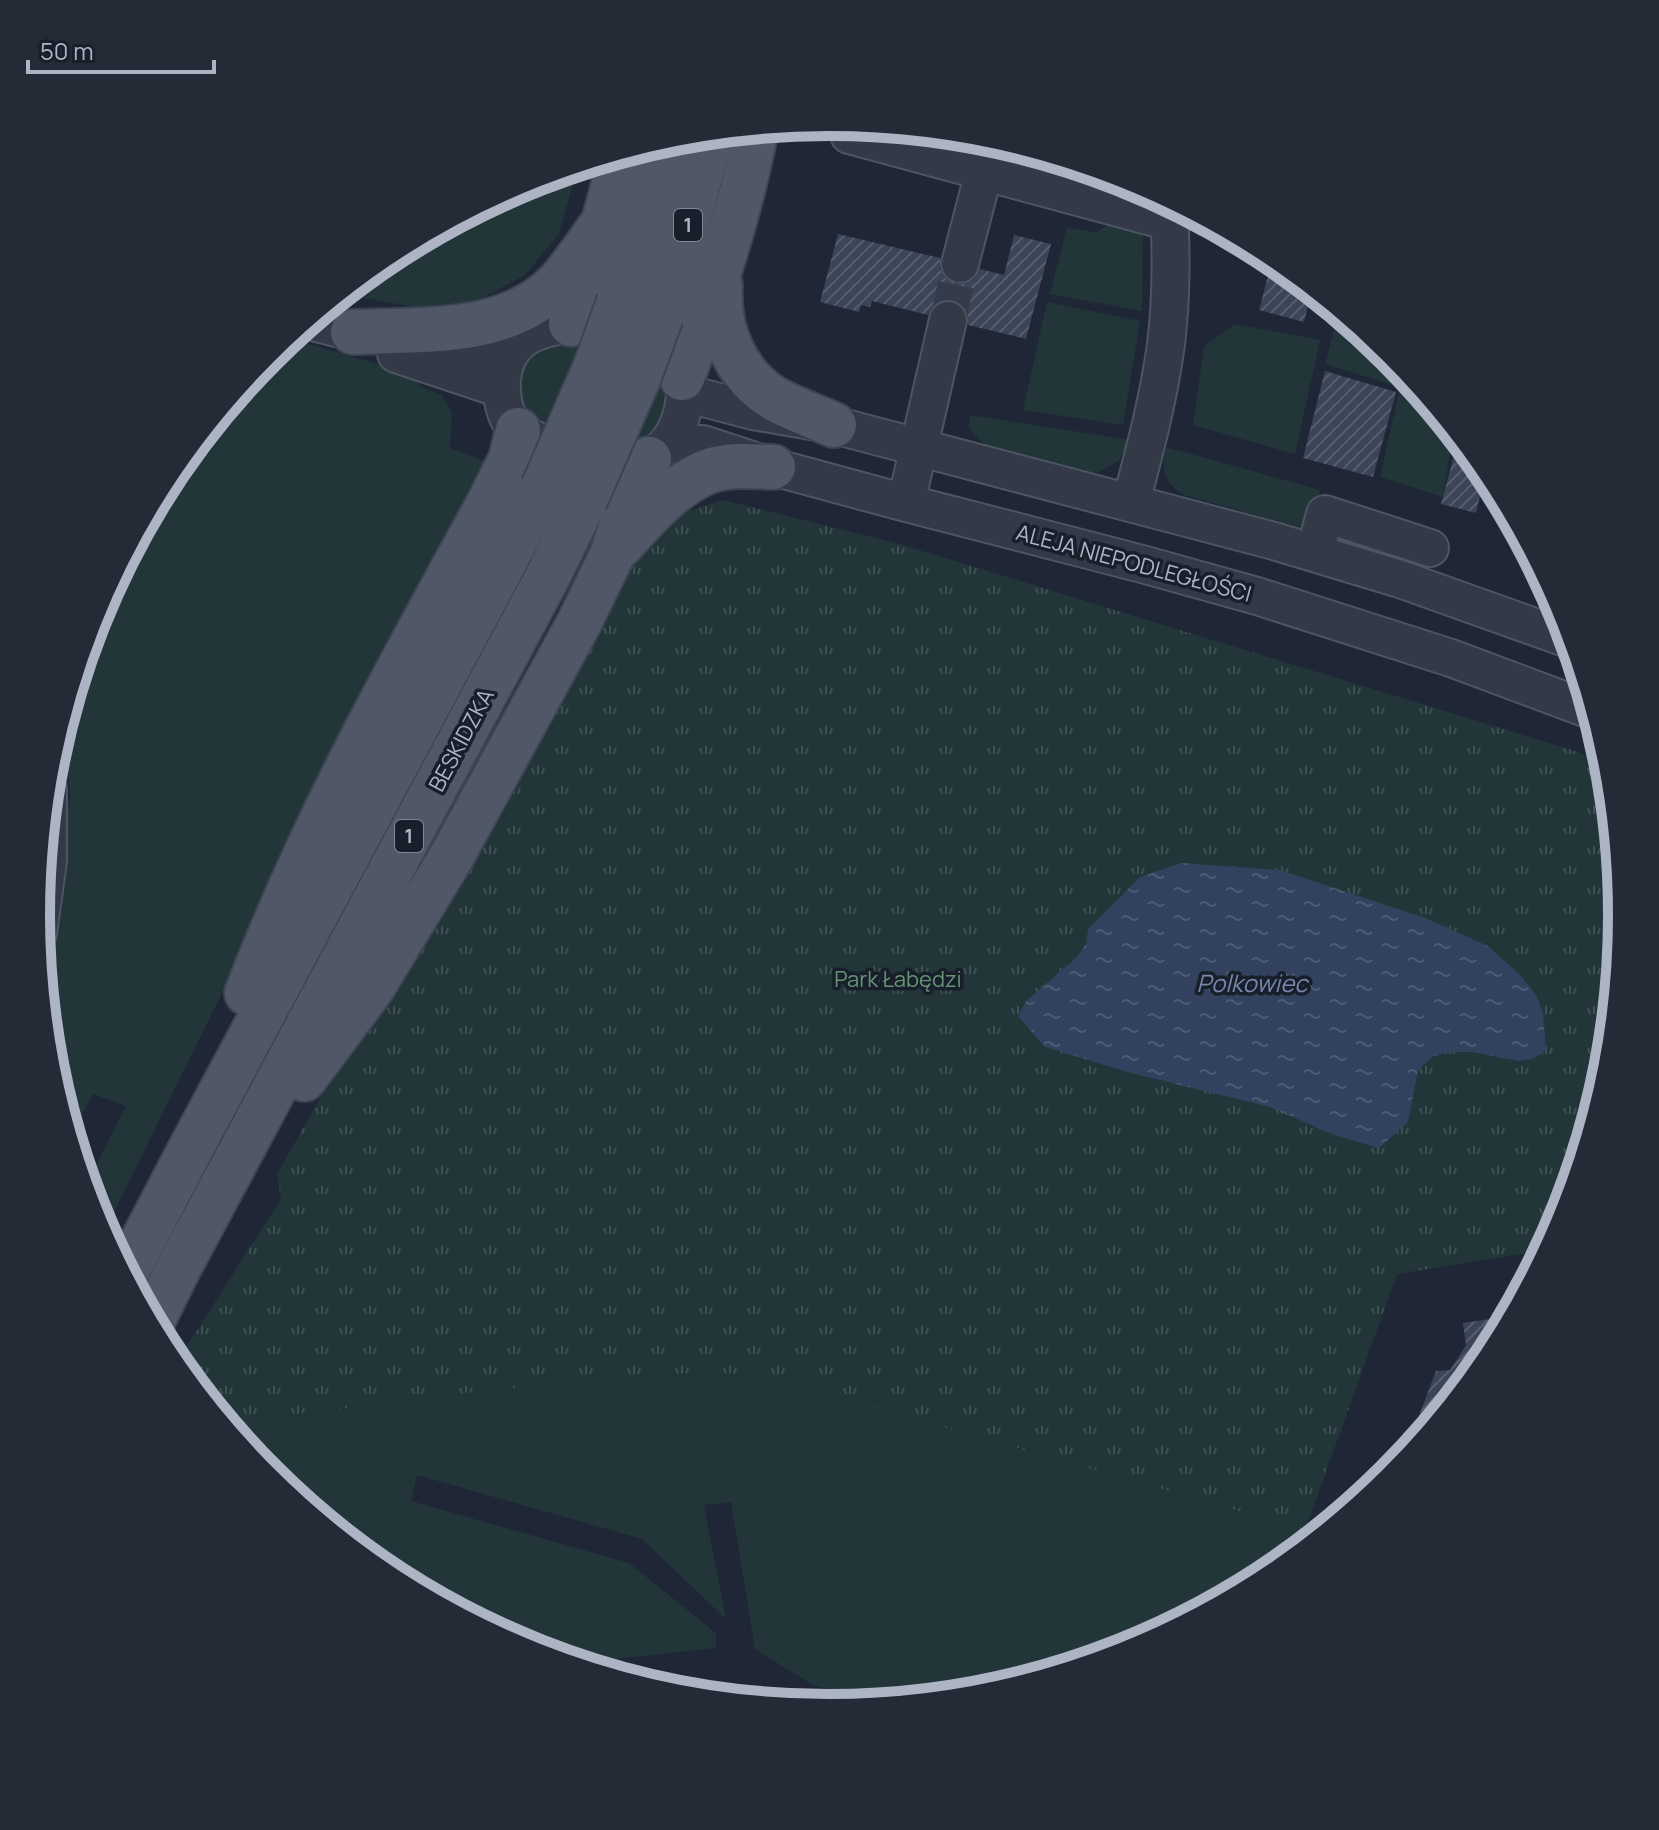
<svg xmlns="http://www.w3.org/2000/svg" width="1659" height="1830" viewBox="0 0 1659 1830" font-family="Manrope,sans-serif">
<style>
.grass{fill:#223539}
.park{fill:url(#park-tufts)}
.water{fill:url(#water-ripples)}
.building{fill:url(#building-hatch)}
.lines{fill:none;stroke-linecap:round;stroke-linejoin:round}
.minor-tunnel{stroke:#343c4b;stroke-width:36;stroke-dasharray:36 18;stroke-linecap:butt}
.minor-casing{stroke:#4d5462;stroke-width:40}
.major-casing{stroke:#3c4351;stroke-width:48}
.minor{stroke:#333947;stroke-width:36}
.major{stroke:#505867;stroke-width:44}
.major-bridge-casing{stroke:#3c4351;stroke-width:48;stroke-linecap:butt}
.major-bridge{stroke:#505867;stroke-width:44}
.labels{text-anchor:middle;stroke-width:7;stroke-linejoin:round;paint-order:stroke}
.shield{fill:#181f2b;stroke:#808796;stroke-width:2}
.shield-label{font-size:20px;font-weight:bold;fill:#adb4c4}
.street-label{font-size:22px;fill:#adb4c4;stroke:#181f2b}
.park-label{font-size:22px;fill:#659474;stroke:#181f2b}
.water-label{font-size:24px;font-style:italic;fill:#7487ad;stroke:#181f2b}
.rim{fill:none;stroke:#adb4c4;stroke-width:10}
</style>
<defs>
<pattern id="park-tufts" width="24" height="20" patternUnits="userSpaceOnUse" patternTransform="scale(2)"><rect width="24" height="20" fill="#223539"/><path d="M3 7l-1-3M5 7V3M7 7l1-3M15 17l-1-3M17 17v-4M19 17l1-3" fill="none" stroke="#3f5054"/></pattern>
<pattern id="water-ripples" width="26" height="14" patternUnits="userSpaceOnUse" patternTransform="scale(2)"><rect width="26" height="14" fill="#32415e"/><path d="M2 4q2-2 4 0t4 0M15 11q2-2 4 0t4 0" fill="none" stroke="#4d5a73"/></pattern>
<pattern id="building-hatch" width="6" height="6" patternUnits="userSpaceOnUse" patternTransform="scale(2)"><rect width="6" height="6" fill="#3b4557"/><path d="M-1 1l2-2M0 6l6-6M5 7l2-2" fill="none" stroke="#555d6e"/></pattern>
</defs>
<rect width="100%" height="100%" fill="#1f2736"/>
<path class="grass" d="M 578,166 L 559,234 L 525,275 L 471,304 L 420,308 L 342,294 L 389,255 L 526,182 Z
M 1111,222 L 1143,233 L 1142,311 L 1050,294 L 1067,227 L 1096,233 Z
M 1047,302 L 1140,321 L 1123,425 L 1023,410 Z
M 1339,312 L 1391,354 L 1442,417 L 1440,430 L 1451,446 L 1443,497 L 1380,477 L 1400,387 L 1325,364 Z
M 1235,324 L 1320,340 L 1295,454 L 1193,425 L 1204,346 Z
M 288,338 L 419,376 L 419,386 L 442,395 L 452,413 L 450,448 L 490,463 L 225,987 L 104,1232 L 96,1218 L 86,1185 L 126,1106 L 93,1094 L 71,1134 L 51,1069 L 41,966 L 52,927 L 70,796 L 64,719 L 97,611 L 170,474 L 269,354 Z
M 575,341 C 610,353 679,364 662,416 C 657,434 644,442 627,448 L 545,427 C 538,423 531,418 526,411 C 512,388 521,350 549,343 C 557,341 567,342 575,341 Z
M 970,415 L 1131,440 L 1118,461 L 1092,476 L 989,450 L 969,428 Z
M 1166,447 L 1320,490 L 1310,527 L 1308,529 L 1184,495 C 1163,483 1161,469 1166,447 Z
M 700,1372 L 762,1375 L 1305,1530 L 1294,1555 L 1270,1575 L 1133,1648 L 984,1693 L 872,1704 L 811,1684 L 755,1649 L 731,1502 L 704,1505 L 726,1619 L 642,1539 L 417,1475 L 411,1501 L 629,1563 L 716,1633 L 716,1648 L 577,1663 L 525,1648 L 439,1601 L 436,1581 L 407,1585 L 388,1575 L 268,1476 L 225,1423 L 490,1390 Z"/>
<path class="park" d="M 723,500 L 896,543 L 1572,750 L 1608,763 L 1623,915 L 1608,1070 L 1562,1219 L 1546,1250 L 1397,1274 L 1305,1530 L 762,1375 L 700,1372 L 490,1390 L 225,1423 L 176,1363 L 281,1199 L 277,1174 L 329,1083 L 410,970 L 599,634 L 643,548 L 674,516 Z"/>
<path class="water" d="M 1181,863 L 1280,870 L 1425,918 L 1488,946 L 1521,976 L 1536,995 L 1543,1013 L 1546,1050 L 1533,1059 L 1519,1061 L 1471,1052 L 1448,1052 L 1432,1057 L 1418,1070 L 1408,1122 L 1379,1148 L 1334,1135 L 1270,1107 L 1131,1073 L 1045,1047 L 1018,1016 L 1026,1001 L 1077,957 L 1086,944 L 1088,929 L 1140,877 Z"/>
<path class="building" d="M 838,234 L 940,258 L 940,269 L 945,278 L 955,284 L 965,284 L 974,279 L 980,269 L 1004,275 L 1014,235 L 1051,244 L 1026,339 L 968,325 L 968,315 L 963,305 L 952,299 L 943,300 L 933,305 L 928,315 L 872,301 L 870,307 L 861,305 L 859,312 L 820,302 Z
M 1273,257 L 1312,290 L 1304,322 L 1259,310 Z
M 1325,371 L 1396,392 L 1373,477 L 1303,458 Z
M 1459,437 L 1486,471 L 1476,513 L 1441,504 Z
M 1510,1316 L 1489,1356 L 1408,1454 L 1405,1452 L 1436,1371 L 1450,1370 L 1466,1345 L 1463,1323 Z"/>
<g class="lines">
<path class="minor-tunnel" d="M 948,320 L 960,264"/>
<g class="minor-casing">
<path id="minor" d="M 849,135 L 1170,222
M 960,264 L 984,172
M 309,321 L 353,332 L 510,352
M 571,324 C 622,338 705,345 680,420 C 673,440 659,456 639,462 C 629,465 618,467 609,466 C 587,464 521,439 510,421 C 503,409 501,392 502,379 C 506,339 535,328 571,324 Z
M 396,354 L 501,389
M 685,393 L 753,411 L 834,425 L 1274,541 L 1400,579 L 1571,640
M 667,444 L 703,444 L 773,467 L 906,503 L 1142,564 L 1257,596 L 1451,658 L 1593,711
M 1131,502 C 1145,450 1159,397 1166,344 C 1172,296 1171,249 1169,201
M 906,503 L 948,320
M 1315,552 L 1325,514 L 1430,548
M 38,933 L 48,861 L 48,790"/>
</g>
<g class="major-casing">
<path id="major" d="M 720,285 C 717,330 735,375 775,399 C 793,409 814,416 834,425
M 619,302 L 636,247 L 664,140
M 661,316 L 679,257 L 711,133
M 571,324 L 604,222 L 622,153
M 353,332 C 421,329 507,337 559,282 C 575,264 589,242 604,222
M 682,378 C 712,296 740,214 756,129
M 621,545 C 644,519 676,483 709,471 C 729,464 752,466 773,467
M 247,993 C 312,822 401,664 488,505 L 511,459 L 518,430
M 304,1079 L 372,988 L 453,854 L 579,623 L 612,555 L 633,489 L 649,459
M 126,1273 L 190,1150 L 506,559 L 543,488
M 152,1322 L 178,1269 L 547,578 L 585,500"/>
</g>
<use href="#minor" class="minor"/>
<use href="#major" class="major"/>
<g class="major-bridge-casing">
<path id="major-bridge" d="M 543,488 L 596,366 L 619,302
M 585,500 L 638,379 L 661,316"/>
</g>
<use href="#major-bridge" class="major-bridge"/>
</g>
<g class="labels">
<g class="shield">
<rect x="674" y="209" width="28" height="32" rx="6"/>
<rect x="395" y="820" width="28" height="32" rx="6"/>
</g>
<g class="shield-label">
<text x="688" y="232">1</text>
<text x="409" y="843">1</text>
</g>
<g class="street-label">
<text transform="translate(1134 563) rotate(15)" y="8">ALEJA NIEPODLEGŁOŚCI</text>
<text transform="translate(461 740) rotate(-62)" y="8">BESKIDZKA</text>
</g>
<g class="park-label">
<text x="898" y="987">Park Łabędzi</text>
</g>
<g class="water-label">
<text x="1252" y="992">Polkowiec</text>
</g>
</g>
<path d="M0 0H1659V1830H0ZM50 915a779 779 0 1 1 1558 0a779 779 0 1 1-1558 0Z" fill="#242b37" fill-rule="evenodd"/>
<path class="rim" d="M50 915a779 779 0 1 1 1558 0a779 779 0 1 1-1558 0Z"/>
<path d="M28 60v12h186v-12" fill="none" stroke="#adb4c4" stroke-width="4"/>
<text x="40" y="60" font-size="24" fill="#adb4c4" stroke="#181f2b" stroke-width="6" paint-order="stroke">50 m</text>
</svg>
